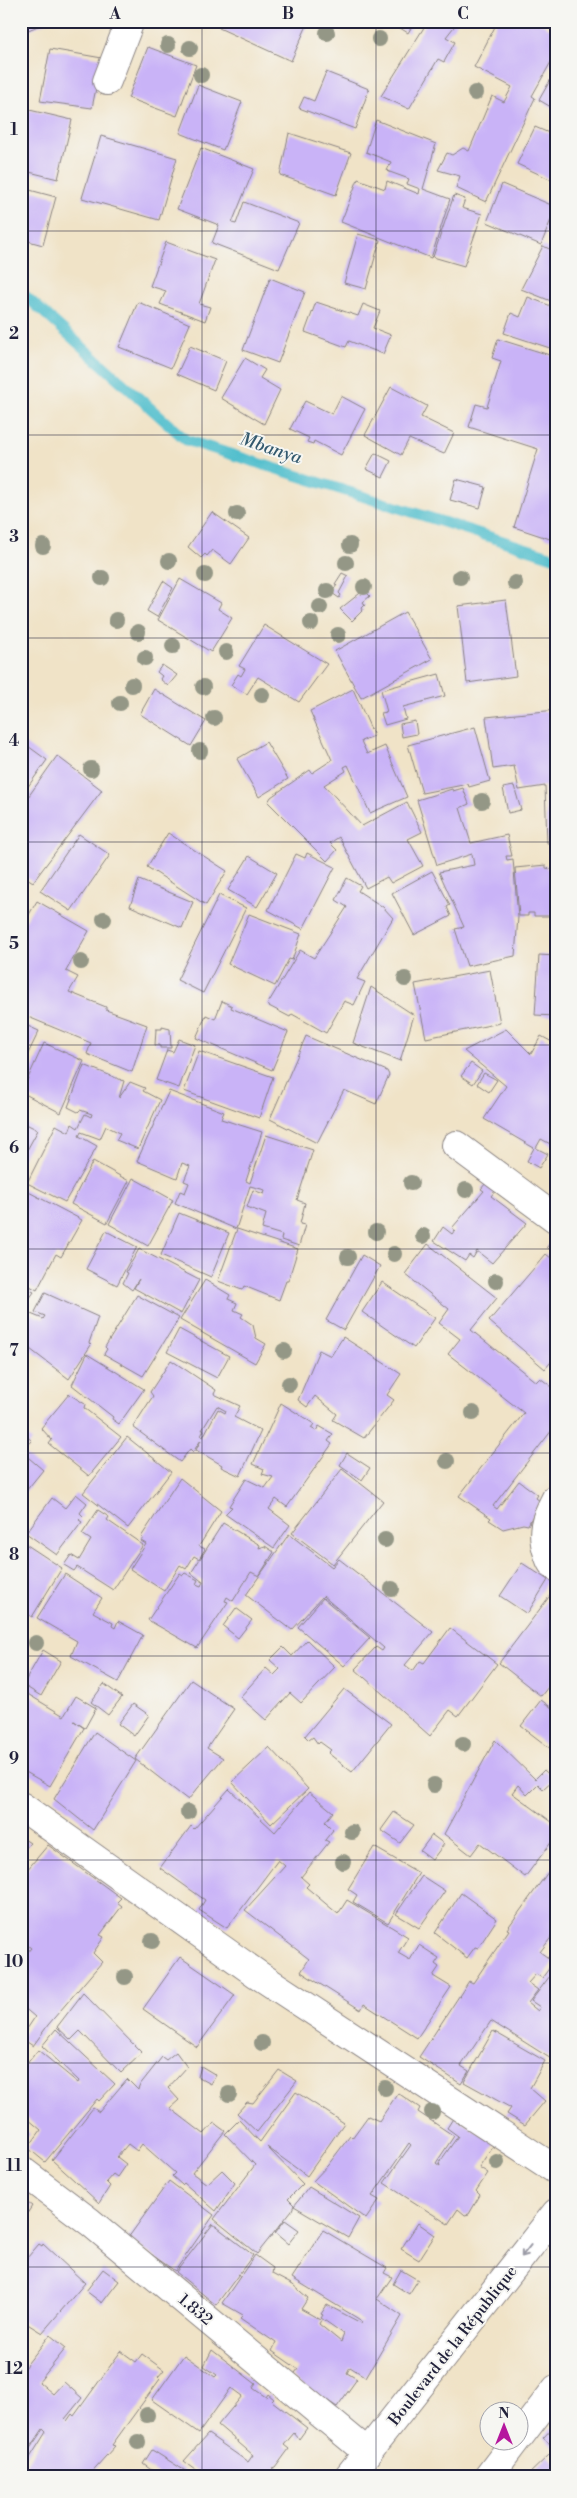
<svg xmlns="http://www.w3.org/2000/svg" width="577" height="2498" viewBox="0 0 577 2498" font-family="'Libre Bodoni',serif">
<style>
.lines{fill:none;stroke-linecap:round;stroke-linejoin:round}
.stream{stroke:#53bfcd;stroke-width:11}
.building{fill:#c9b3f7;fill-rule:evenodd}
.minor-casing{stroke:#898281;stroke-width:30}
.primary-casing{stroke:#898281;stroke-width:30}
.minor{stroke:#fff;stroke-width:28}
.primary{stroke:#fff;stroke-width:28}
.tree{fill:#949786}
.oneway{stroke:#9c9ca7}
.grid{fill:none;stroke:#22223b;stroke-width:1;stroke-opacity:0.55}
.labels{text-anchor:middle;stroke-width:4;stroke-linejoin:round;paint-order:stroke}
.street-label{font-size:16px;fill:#22223b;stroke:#f6f6f2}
.water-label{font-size:18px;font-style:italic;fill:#33596e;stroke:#f6f6f2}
.neatline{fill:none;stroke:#22223b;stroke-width:2}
.grid-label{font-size:16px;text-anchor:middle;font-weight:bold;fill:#22223b}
</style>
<rect width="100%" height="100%" fill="#f6f6f2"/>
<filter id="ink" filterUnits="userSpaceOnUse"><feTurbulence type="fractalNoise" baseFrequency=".02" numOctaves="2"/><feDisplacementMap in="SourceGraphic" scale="10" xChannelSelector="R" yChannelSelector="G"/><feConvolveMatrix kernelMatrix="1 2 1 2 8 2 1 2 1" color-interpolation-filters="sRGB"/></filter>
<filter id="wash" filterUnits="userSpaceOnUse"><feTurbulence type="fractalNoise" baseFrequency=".0096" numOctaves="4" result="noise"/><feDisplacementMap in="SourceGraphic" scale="20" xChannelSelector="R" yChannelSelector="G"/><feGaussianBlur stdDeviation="1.12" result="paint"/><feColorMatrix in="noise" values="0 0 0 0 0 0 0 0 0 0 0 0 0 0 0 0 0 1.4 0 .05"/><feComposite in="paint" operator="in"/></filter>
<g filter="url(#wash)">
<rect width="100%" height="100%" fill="#f0e3c7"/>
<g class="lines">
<path class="stream" d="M 21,292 L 186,440 L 556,558"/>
</g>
<g id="blocks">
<path class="building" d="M 21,21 L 50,21 L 21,33 Z
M 222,21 L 309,21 L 291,61 L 219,28 Z
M 389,21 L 415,21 L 408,33 Z
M 428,21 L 457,23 L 446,37 L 455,42 L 444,62 L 438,59 L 409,109 L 381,96 Z
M 498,21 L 536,21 L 556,32 L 556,53 L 532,96 L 535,98 L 486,202 L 456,188 L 460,176 L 438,170 L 447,153 L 452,155 L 463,148 L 469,151 L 492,96 L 504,102 L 512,87 L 474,67 Z
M 148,47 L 196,65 L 177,116 L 128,98 Z
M 50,49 L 102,58 L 92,108 L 40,101 Z
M 556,70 L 556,110 L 539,100 Z
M 326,72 L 369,89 L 355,129 L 299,108 L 304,97 L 314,101 Z
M 198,85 L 242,102 L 223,150 L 180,133 Z
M 21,108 L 72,120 L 58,179 L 21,170 Z
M 376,120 L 436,144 L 423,189 L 450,199 L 431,258 L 341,222 L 358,179 L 385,189 L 387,181 L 419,194 L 420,189 L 407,184 L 409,179 L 387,171 L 391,162 L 366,152 Z
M 535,127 L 556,136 L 556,182 L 517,164 Z
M 289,133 L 351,153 L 336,195 L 280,175 Z
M 101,136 L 177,158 L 159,220 L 82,198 Z
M 201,148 L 254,169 L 232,223 L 236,224 L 244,202 L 299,223 L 279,269 L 212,243 L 219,225 L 177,209 Z
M 502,184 L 556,207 L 541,245 L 487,222 Z
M 22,188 L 56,197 L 43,245 L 21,239 Z
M 454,195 L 465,199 L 462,208 L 482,214 L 464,266 L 433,257 Z
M 358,234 L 380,240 L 366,289 L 344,283 Z
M 166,242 L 215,260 L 199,304 L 210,307 L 205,321 L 160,304 L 166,291 L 150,286 Z
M 543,246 L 556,252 L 556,303 L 521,289 Z
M 270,278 L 305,292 L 278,363 L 243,350 Z
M 528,297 L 556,308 L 556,350 L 504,333 L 511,313 L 520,317 Z
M 138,302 L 190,324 L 171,368 L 119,347 Z
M 316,302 L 358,316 L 363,304 L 380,311 L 373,328 L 391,335 L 383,354 L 349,341 L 346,347 L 305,332 Z
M 498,339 L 556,357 L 556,541 L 514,527 L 538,449 L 469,427 L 476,404 L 487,407 L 501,361 L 492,358 Z
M 190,346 L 226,361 L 214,390 L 177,374 Z
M 245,358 L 265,370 L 260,378 L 280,390 L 264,424 L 221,398 Z
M 391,387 L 427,406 L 421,417 L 454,433 L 444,454 L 409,439 L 401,455 L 365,435 Z
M 341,396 L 365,409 L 341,455 L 314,441 L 313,444 L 307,442 L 309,438 L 290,429 L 305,401 L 332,414 Z
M 375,453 L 391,461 L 383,477 L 366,469 Z
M 456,479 L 486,487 L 480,508 L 450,500 Z
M 212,512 L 249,538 L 231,564 L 212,550 L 207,556 L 205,554 L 201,558 L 188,547 Z
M 342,573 L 348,576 L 339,593 L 341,595 L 339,598 L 329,591 L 331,587 L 334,589 L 337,585 L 335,584 Z
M 180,579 L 221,603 L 218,609 L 232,618 L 211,652 L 158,620 Z
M 163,581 L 173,588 L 157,617 L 147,611 Z
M 364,590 L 370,596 L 363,602 L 365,605 L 362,608 L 363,610 L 352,621 L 340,609 Z
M 506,600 L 516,676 L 467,683 L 458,606 Z
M 405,612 L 432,659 L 361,698 L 335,651 Z
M 264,625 L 327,664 L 299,702 L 258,677 L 247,694 L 231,685 L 238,674 L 241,676 L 245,669 L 239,666 Z
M 162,665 L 177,675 L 168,686 L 160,679 L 162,676 L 157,672 Z
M 439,674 L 445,696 L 403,707 L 406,719 L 385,725 L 381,713 L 387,712 L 381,690 Z
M 154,689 L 206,721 L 191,746 L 140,714 Z
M 353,689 L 374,736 L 361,741 L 367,754 L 385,746 L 407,797 L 370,813 L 348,765 L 344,767 L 346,771 L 324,785 L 362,826 L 407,802 L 422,832 L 408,839 L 423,866 L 391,883 L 387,877 L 366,888 L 339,837 L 330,843 L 337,850 L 327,861 L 268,802 L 271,797 L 310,770 L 312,773 L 332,760 L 310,711 Z
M 556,710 L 556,843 L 547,843 L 545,786 L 519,790 L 514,766 L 493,769 L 486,717 Z
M 415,721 L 417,734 L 402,737 L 400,724 Z
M 475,727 L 490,781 L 469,787 L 468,784 L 422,793 L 408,745 Z
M 21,741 L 47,760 L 22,795 L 21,795 Z
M 266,742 L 288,779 L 259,797 L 237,759 Z
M 57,756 L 102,790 L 33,882 L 21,874 L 21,807 Z
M 514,786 L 521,810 L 508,813 L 503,788 Z
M 463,788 L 469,804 L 460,808 L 471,843 L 507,835 L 512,856 L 506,856 L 507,860 L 513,859 L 518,917 L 515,956 L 467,966 L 455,929 L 464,927 L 439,872 L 474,865 L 472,854 L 437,865 L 417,800 L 452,789 L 453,791 Z
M 168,833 L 227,871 L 206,905 L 147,867 Z
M 79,834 L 110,855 L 71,911 L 40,891 Z
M 307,853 L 335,867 L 303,929 L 268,910 L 296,854 L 305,858 Z
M 249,856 L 277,873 L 257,907 L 228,890 Z
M 546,865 L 546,868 L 556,870 L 556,914 L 551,914 L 551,916 L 534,916 L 534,913 L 528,913 L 528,916 L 519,916 L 515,868 Z
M 432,871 L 450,905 L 447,907 L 451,916 L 414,935 L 392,893 Z
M 347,878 L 361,886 L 358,891 L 383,907 L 393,918 L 357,979 L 365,982 L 354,1005 L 344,1001 L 326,1033 L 292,1014 L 290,1017 L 267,1005 L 300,950 L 314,958 L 347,907 L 336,900 Z
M 139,880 L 193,902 L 182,928 L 130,906 Z
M 219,895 L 246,908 L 203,993 L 177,980 Z
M 37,901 L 89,931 L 66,971 L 78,977 L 69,992 L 106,1007 L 106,1010 L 147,1025 L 132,1072 L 87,1054 L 91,1043 L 21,1014 L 21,928 Z
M 249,914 L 301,934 L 292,960 L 289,959 L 275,986 L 228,964 Z
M 539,955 L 556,956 L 556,1016 L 535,1015 Z
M 490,970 L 500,1023 L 426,1038 L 415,984 Z
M 371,987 L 414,1015 L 400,1061 L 353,1043 Z
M 222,1001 L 232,1006 L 231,1008 L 288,1032 L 272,1070 L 196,1038 L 206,1015 L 215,1019 Z
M 21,1023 L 39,1031 L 21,1068 Z
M 162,1027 L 170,1029 L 171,1048 L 160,1048 L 160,1045 L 155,1045 L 156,1029 L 162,1029 Z
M 506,1029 L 531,1054 L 541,1036 L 556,1044 L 556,1147 L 541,1139 L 536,1148 L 548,1154 L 539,1168 L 527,1161 L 534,1148 L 484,1119 L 506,1086 L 464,1051 Z
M 306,1036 L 387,1071 L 389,1075 L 376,1104 L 344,1090 L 317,1143 L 270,1119 Z
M 179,1039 L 195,1045 L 179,1088 L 156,1080 L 167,1050 L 173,1052 Z
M 44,1043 L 84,1061 L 61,1113 L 21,1092 L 21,1086 L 24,1087 Z
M 199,1051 L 273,1077 L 259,1118 L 184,1091 Z
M 471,1063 L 482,1071 L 473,1084 L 461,1076 Z
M 84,1065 L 124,1081 L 119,1098 L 130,1082 L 145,1088 L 143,1091 L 160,1100 L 138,1149 L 116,1140 L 120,1133 L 106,1126 L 100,1139 L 81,1132 L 79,1136 L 97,1146 L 65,1202 L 27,1183 L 56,1125 L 69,1132 L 72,1124 L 78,1128 L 85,1114 L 91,1117 L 92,1114 L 80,1110 L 78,1112 L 68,1107 Z
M 484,1073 L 497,1080 L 489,1092 L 477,1084 Z
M 169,1091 L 224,1112 L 221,1119 L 262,1132 L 246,1181 L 250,1183 L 266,1135 L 313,1150 L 297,1200 L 305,1203 L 300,1224 L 305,1225 L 299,1246 L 281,1240 L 282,1235 L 262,1229 L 266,1214 L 247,1207 L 253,1190 L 264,1194 L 265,1190 L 250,1186 L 236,1229 L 175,1203 L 180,1191 L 185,1193 L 189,1183 L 184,1181 L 190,1166 L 182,1163 L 177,1178 L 137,1161 Z
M 21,1119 L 25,1121 L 24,1123 L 38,1130 L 21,1161 Z
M 93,1161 L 129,1181 L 107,1223 L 71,1204 Z
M 133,1178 L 173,1200 L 148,1246 L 109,1224 Z
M 490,1178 L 500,1185 L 491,1196 L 527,1223 L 492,1263 L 477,1251 L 473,1258 L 469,1255 L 465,1261 L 434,1241 L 443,1227 L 452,1234 L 455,1230 L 452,1228 L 484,1191 L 481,1189 Z
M 21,1188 L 82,1220 L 61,1257 L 56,1254 L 37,1290 L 28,1285 L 26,1288 L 34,1292 L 24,1306 L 28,1308 L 26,1312 L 43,1319 L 45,1316 L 35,1312 L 45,1293 L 98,1317 L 89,1343 L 91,1345 L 69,1379 L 26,1346 L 21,1346 Z
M 179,1213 L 229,1233 L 211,1277 L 161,1255 Z
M 237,1229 L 298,1249 L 288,1281 L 286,1281 L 279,1300 L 244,1286 L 242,1290 L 218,1281 Z
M 106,1231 L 137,1247 L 117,1285 L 86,1269 Z
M 556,1236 L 556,1255 L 547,1247 Z
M 428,1244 L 497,1298 L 471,1330 L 536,1382 L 540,1378 L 556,1390 L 556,1425 L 493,1506 L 497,1509 L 519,1481 L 538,1495 L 536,1498 L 540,1501 L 528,1525 L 523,1524 L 503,1529 L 489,1520 L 491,1518 L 459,1496 L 524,1413 L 448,1354 L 460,1339 L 439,1323 L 449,1309 L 405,1274 Z
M 139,1249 L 199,1280 L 181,1314 L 134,1288 L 139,1279 L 132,1290 L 123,1283 L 128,1273 L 126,1272 Z
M 546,1254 L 556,1262 L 556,1356 L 545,1369 L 489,1321 Z
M 362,1255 L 380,1266 L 344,1330 L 326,1320 Z
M 205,1280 L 230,1295 L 228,1299 L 237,1303 L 234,1310 L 243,1314 L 241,1317 L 253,1325 L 256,1338 L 266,1344 L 255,1363 L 180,1320 Z
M 382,1282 L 435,1318 L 414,1348 L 362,1312 Z
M 137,1295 L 179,1318 L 143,1376 L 104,1354 L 107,1349 L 105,1347 Z
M 179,1329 L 229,1356 L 217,1378 L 167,1352 Z
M 343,1337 L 401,1374 L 387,1395 L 394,1400 L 364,1438 L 333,1420 L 337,1414 L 315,1396 L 307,1407 L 298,1400 L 319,1350 L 331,1356 Z
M 87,1354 L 144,1389 L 119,1424 L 112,1419 L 113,1417 L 72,1385 Z
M 171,1360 L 216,1390 L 214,1394 L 240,1406 L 234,1417 L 261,1431 L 240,1476 L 221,1467 L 222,1465 L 196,1450 L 201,1440 L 193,1452 L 190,1449 L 180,1462 L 133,1427 L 153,1396 L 150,1392 ZM 217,1406 L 226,1411 L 225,1413 L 218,1409 L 203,1437 L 201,1436 L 204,1430 L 202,1430 Z
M 69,1394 L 85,1404 L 84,1408 L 121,1437 L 89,1476 L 49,1444 L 52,1440 L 41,1428 Z
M 281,1403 L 314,1424 L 311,1428 L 316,1431 L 319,1426 L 333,1434 L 328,1441 L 332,1444 L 287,1507 L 276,1499 L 269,1509 L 290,1525 L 274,1548 L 225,1514 L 232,1507 L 229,1506 L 246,1479 L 265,1488 L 273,1477 L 262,1474 L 264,1469 L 253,1464 Z
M 21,1431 L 32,1441 L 22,1452 L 43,1470 L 21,1497 Z
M 127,1437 L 171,1472 L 128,1528 L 83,1493 Z
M 347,1453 L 370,1468 L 362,1480 L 340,1465 Z
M 342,1469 L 383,1501 L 333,1564 L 292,1533 Z
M 180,1478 L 221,1511 L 199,1546 L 205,1549 L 199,1559 L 194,1556 L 186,1569 L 180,1565 L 164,1591 L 130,1569 L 146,1544 L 141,1541 L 143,1538 L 141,1537 Z
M 76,1494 L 87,1503 L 80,1513 L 83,1516 L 79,1520 L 82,1522 L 57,1555 L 26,1533 L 52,1498 L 65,1508 Z
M 98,1510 L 109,1517 L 107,1520 L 143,1545 L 113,1590 L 77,1567 L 74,1571 L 64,1565 L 71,1555 L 79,1560 L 91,1540 L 82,1534 Z
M 223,1523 L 260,1545 L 259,1548 L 265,1546 L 274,1552 L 259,1576 L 251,1572 L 233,1601 L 227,1597 L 225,1601 L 228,1602 L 197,1648 L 148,1620 L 180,1573 L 183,1575 L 185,1573 L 198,1580 L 196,1584 L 201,1586 L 203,1582 L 191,1573 Z
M 289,1534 L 332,1567 L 339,1559 L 433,1632 L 405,1665 L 413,1671 L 420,1661 L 424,1663 L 450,1628 L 497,1664 L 458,1716 L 450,1710 L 430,1736 L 355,1669 L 376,1647 L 382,1651 L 384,1648 L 323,1596 L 292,1630 L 246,1595 Z
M 21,1541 L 62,1568 L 32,1617 L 21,1610 Z
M 522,1563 L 548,1580 L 527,1614 L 500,1596 Z
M 65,1574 L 102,1598 L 93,1612 L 113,1623 L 112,1626 L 115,1628 L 118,1621 L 143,1635 L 118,1682 L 71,1656 L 77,1641 L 37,1618 Z
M 552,1593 L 556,1596 L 556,1612 L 551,1618 L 556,1622 L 556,1677 L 541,1696 L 499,1663 Z
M 323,1598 L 370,1638 L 344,1666 L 298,1627 Z
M 236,1608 L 252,1620 L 238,1638 L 223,1626 Z
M 307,1640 L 335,1667 L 301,1703 L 290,1693 L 266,1720 L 240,1697 L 266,1668 L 274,1675 L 280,1669 L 270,1660 L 283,1647 L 292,1656 Z
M 43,1650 L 61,1661 L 41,1696 L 23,1685 Z
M 191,1680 L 234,1709 L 207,1748 L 223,1758 L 188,1800 L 135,1759 Z
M 104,1684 L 122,1697 L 108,1715 L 91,1702 Z
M 344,1689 L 391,1724 L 352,1772 L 328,1753 L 331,1750 L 320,1742 L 318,1744 L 313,1737 L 309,1740 L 305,1736 Z
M 21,1690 L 64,1716 L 76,1696 L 96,1708 L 85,1728 L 74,1721 L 84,1728 L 50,1786 L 24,1771 L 21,1775 Z
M 541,1700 L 556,1711 L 556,1753 L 521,1726 Z
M 133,1704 L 149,1715 L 134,1736 L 118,1724 Z
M 95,1732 L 136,1761 L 93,1830 L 54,1799 Z
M 495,1740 L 535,1779 L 544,1770 L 554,1779 L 543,1789 L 538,1784 L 527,1795 L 518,1785 L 512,1793 L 556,1825 L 556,1836 L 525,1877 L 480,1843 L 471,1855 L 444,1834 Z
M 269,1747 L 308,1789 L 271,1824 L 232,1782 Z
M 229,1789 L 275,1832 L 309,1792 L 333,1812 L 325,1822 L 333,1830 L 325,1840 L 329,1842 L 301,1877 L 309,1884 L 306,1887 L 338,1914 L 347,1900 L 408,1937 L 398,1953 L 410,1960 L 419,1945 L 439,1958 L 435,1964 L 439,1967 L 433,1976 L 451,1987 L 417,2038 L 364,2004 L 361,2010 L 301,1972 L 309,1959 L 245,1910 L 285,1866 L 278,1860 L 227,1928 L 199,1910 L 205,1900 L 160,1868 L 191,1826 L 194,1829 Z
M 394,1812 L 414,1825 L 400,1843 L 381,1830 Z
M 432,1835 L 444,1844 L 432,1860 L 420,1851 Z
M 21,1837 L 30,1843 L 21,1853 Z
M 48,1845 L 121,1898 L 117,1902 L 122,1906 L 100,1935 L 104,1937 L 93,1953 L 102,1962 L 48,2025 L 33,2046 L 21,2038 L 35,2017 L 21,2005 L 21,1960 L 31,1948 L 21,1940 L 21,1877 Z
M 374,1847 L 419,1873 L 388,1923 L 353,1902 L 357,1895 L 348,1889 Z
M 551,1868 L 556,1871 L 556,1931 L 540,1952 L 554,1962 L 542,1978 L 536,1974 L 528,1983 L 538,1990 L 528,2003 L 538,2011 L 540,2007 L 531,2001 L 556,1968 L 556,2062 L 491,2021 L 461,2066 L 469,2071 L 461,2084 L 419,2057 L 469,1981 L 473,1983 L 509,1930 L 507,1929 Z
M 422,1876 L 445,1891 L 419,1928 L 396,1914 Z
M 461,1893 L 497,1919 L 478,1948 L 475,1947 L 467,1958 L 435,1933 Z
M 180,1957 L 235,1995 L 197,2047 L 143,2009 Z
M 83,1993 L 142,2053 L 121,2073 L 80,2031 L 71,2040 L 57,2027 Z
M 56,2029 L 115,2084 L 99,2101 L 97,2099 L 45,2162 L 28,2148 L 41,2130 L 21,2113 L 21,2071 L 38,2050 L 78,2083 L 79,2081 L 42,2046 Z
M 493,2031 L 545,2061 L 530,2088 L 545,2101 L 525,2125 L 507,2114 L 511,2108 L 464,2082 Z
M 176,2052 L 187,2067 L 168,2088 L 179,2100 L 170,2108 L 204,2134 L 214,2123 L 225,2131 L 192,2173 L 207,2184 L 222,2170 L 235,2183 L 216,2211 L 184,2183 L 182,2185 L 172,2176 L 175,2173 L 142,2144 L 137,2151 L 128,2144 L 117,2157 L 126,2164 L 117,2177 L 113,2174 L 106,2182 L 110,2186 L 99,2203 L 52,2160 L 93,2108 L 99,2112 L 127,2079 L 138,2090 L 139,2086 L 162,2057 L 166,2060 Z
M 201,2066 L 216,2075 L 211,2084 L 198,2077 Z
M 279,2070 L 297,2081 L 257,2132 L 237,2113 L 247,2102 L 253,2103 Z
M 296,2092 L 344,2123 L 307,2176 L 267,2147 L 303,2184 L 288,2199 L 294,2205 L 292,2210 L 257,2254 L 214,2219 L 255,2165 L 225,2134 L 239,2120 L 260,2142 Z
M 398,2093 L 420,2108 L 418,2112 L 454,2136 L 436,2163 L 440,2166 L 439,2163 L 458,2136 L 447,2128 L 454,2117 L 495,2143 L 479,2167 L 488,2173 L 476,2191 L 480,2195 L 469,2214 L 465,2215 L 458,2209 L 448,2224 L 384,2183 L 411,2145 L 409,2143 L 372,2196 L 379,2200 L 366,2219 L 313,2181 L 328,2165 L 350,2136 L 352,2138 L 368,2116 L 379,2121 Z
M 21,2127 L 30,2134 L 21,2144 Z
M 169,2181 L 214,2215 L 175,2271 L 128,2238 Z
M 309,2187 L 359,2218 L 348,2238 L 294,2206 Z
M 21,2198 L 32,2206 L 23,2220 L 21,2219 Z
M 285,2220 L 299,2230 L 288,2244 L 275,2233 Z
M 418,2223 L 435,2235 L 419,2260 L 401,2249 Z
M 213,2224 L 253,2255 L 216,2305 L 176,2272 Z
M 323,2230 L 387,2268 L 384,2273 L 392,2277 L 377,2299 L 402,2316 L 366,2377 L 350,2367 L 347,2373 L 357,2379 L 337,2407 L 292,2377 L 298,2369 L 272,2351 L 276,2343 L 240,2318 L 243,2315 L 222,2303 L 255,2255 L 273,2268 L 272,2274 L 293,2285 L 308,2298 L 301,2309 L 321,2320 L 319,2324 L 341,2342 L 344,2334 L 321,2318 L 323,2315 L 321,2314 L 327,2305 L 361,2323 L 362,2321 L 292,2278 Z
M 39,2244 L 42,2246 L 43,2244 L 85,2283 L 42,2333 L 21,2320 L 21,2265 Z
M 103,2269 L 119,2281 L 102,2303 L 86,2291 Z
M 401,2270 L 418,2280 L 409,2294 L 393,2284 Z
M 50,2335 L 66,2348 L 39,2382 L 53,2394 L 64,2382 L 82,2398 L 65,2419 L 67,2421 L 72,2414 L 74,2416 L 121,2351 L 136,2362 L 142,2354 L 164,2370 L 158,2377 L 160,2379 L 112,2445 L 115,2446 L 87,2477 L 21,2477 L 21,2472 L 46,2432 L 43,2429 L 21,2462 L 21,2365 L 24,2368 Z
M 212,2350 L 256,2384 L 253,2388 L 257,2391 L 266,2397 L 268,2394 L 274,2399 L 272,2401 L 307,2428 L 299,2439 L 294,2433 L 284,2445 L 289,2449 L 275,2468 L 272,2469 L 282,2477 L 206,2477 L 184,2461 L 208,2434 L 248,2462 L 253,2455 L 218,2425 L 242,2396 L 231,2388 L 199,2433 L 152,2400 L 184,2355 L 215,2377 L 217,2375 L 204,2366 Z
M 556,2424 L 556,2449 L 543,2438 Z
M 152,2450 L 195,2477 L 161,2477 L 143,2464 Z
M 549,2455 L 556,2463 L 556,2477 L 526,2477 Z"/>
</g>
</g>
<g filter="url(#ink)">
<use href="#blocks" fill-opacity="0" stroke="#898281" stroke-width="1"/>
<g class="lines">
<g class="minor-casing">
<path id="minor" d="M 107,81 L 130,21
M 456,1145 L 556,1219
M 556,1498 C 545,1519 540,1532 548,1554 C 550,1560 551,1564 556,1567
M 21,1806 L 257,1974 L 556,2170
M 21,2170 L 90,2222 L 367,2452"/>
</g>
<g class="primary-casing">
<path id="primary" d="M 520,2436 L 556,2389
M 348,2477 L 556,2213
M 488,2477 L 516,2440"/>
</g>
<use href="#minor" class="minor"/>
<use href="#primary" class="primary"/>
</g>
<g class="tree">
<circle cx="327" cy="33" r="8"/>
<circle cx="379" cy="39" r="8"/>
<circle cx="168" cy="45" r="8"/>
<circle cx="190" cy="48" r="8"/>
<circle cx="201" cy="75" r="8"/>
<circle cx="475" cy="93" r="8"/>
<circle cx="237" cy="514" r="8"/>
<circle cx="350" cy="545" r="8"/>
<circle cx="43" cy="546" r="8"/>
<circle cx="169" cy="561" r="8"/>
<circle cx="346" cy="563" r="8"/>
<circle cx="205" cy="575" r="8"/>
<circle cx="460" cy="577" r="8"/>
<circle cx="102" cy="578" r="8"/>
<circle cx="515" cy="583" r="8"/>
<circle cx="364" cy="587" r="8"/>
<circle cx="327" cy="591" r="8"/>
<circle cx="320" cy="607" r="8"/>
<circle cx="116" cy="620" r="8"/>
<circle cx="311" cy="623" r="8"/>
<circle cx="138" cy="632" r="8"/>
<circle cx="338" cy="635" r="8"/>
<circle cx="173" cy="646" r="8"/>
<circle cx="226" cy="652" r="8"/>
<circle cx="145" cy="658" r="8"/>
<circle cx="132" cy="685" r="8"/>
<circle cx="203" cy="687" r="8"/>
<circle cx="262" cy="695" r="8"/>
<circle cx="120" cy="703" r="8"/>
<circle cx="214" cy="718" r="8"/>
<circle cx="200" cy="751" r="8"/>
<circle cx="91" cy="769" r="8"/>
<circle cx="482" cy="801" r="8"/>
<circle cx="104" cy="919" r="8"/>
<circle cx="81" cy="962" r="8"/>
<circle cx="405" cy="979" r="8"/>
<circle cx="411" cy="1183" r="8"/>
<circle cx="466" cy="1190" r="8"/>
<circle cx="376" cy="1232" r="8"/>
<circle cx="423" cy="1236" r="8"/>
<circle cx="394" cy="1254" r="8"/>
<circle cx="348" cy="1257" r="8"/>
<circle cx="496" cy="1281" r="8"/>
<circle cx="284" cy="1351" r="8"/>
<circle cx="289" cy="1384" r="8"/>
<circle cx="473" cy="1413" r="8"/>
<circle cx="447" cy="1461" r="8"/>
<circle cx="385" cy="1540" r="8"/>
<circle cx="392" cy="1589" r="8"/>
<circle cx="36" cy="1643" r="8"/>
<circle cx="463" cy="1744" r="8"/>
<circle cx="434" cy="1785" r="8"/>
<circle cx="188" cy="1812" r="8"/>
<circle cx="352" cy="1832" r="8"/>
<circle cx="343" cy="1862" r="8"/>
<circle cx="152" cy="1941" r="8"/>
<circle cx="125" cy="1977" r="8"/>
<circle cx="262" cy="2043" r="8"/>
<circle cx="385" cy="2088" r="8"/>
<circle cx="229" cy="2094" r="8"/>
<circle cx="432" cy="2112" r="8"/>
<circle cx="497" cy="2162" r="8"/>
<circle cx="147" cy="2415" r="8"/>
<circle cx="138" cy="2442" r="8"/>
</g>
<defs><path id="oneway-shaft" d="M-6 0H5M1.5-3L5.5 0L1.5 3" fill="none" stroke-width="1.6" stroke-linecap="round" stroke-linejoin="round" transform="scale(1.25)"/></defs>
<use class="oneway" href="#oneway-shaft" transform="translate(526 2251) rotate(128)"/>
</g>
<path class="grid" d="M 202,21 L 202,2477M 376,21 L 376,2477M 21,231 L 556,231M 21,435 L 556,435M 21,638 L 556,638M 21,842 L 556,842M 21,1045 L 556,1045M 21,1249 L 556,1249M 21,1453 L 556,1453M 21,1656 L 556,1656M 21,1860 L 556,1860M 21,2063 L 556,2063M 21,2267 L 556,2267"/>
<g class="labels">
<g class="street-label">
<text transform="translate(196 2309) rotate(40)" y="6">1.832</text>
<text transform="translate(452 2345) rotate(-52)" y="6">Boulevard de la République</text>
</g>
<g class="water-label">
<text transform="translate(271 448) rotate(18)" y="6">Mbanya</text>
</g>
</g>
<rect width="577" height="2498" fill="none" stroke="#f6f6f2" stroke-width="55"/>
<g transform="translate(504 2426)"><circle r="24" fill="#f6f6f2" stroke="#a1a1a9"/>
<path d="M0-4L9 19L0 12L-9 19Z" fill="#b5179e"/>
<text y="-8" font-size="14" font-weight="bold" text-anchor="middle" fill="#22223b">N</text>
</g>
<rect x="28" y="28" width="522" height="2442" class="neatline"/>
<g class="grid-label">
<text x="115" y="19">A</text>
<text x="288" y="19">B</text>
<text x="463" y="19">C</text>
<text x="14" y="135">1</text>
<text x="14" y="339">2</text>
<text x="14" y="542">3</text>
<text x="14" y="746">4</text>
<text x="14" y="949">5</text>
<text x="14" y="1153">6</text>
<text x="14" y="1356">7</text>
<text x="14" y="1560">8</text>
<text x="14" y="1764">9</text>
<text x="14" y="1967">10</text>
<text x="14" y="2171">11</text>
<text x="14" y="2374">12</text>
</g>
</svg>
